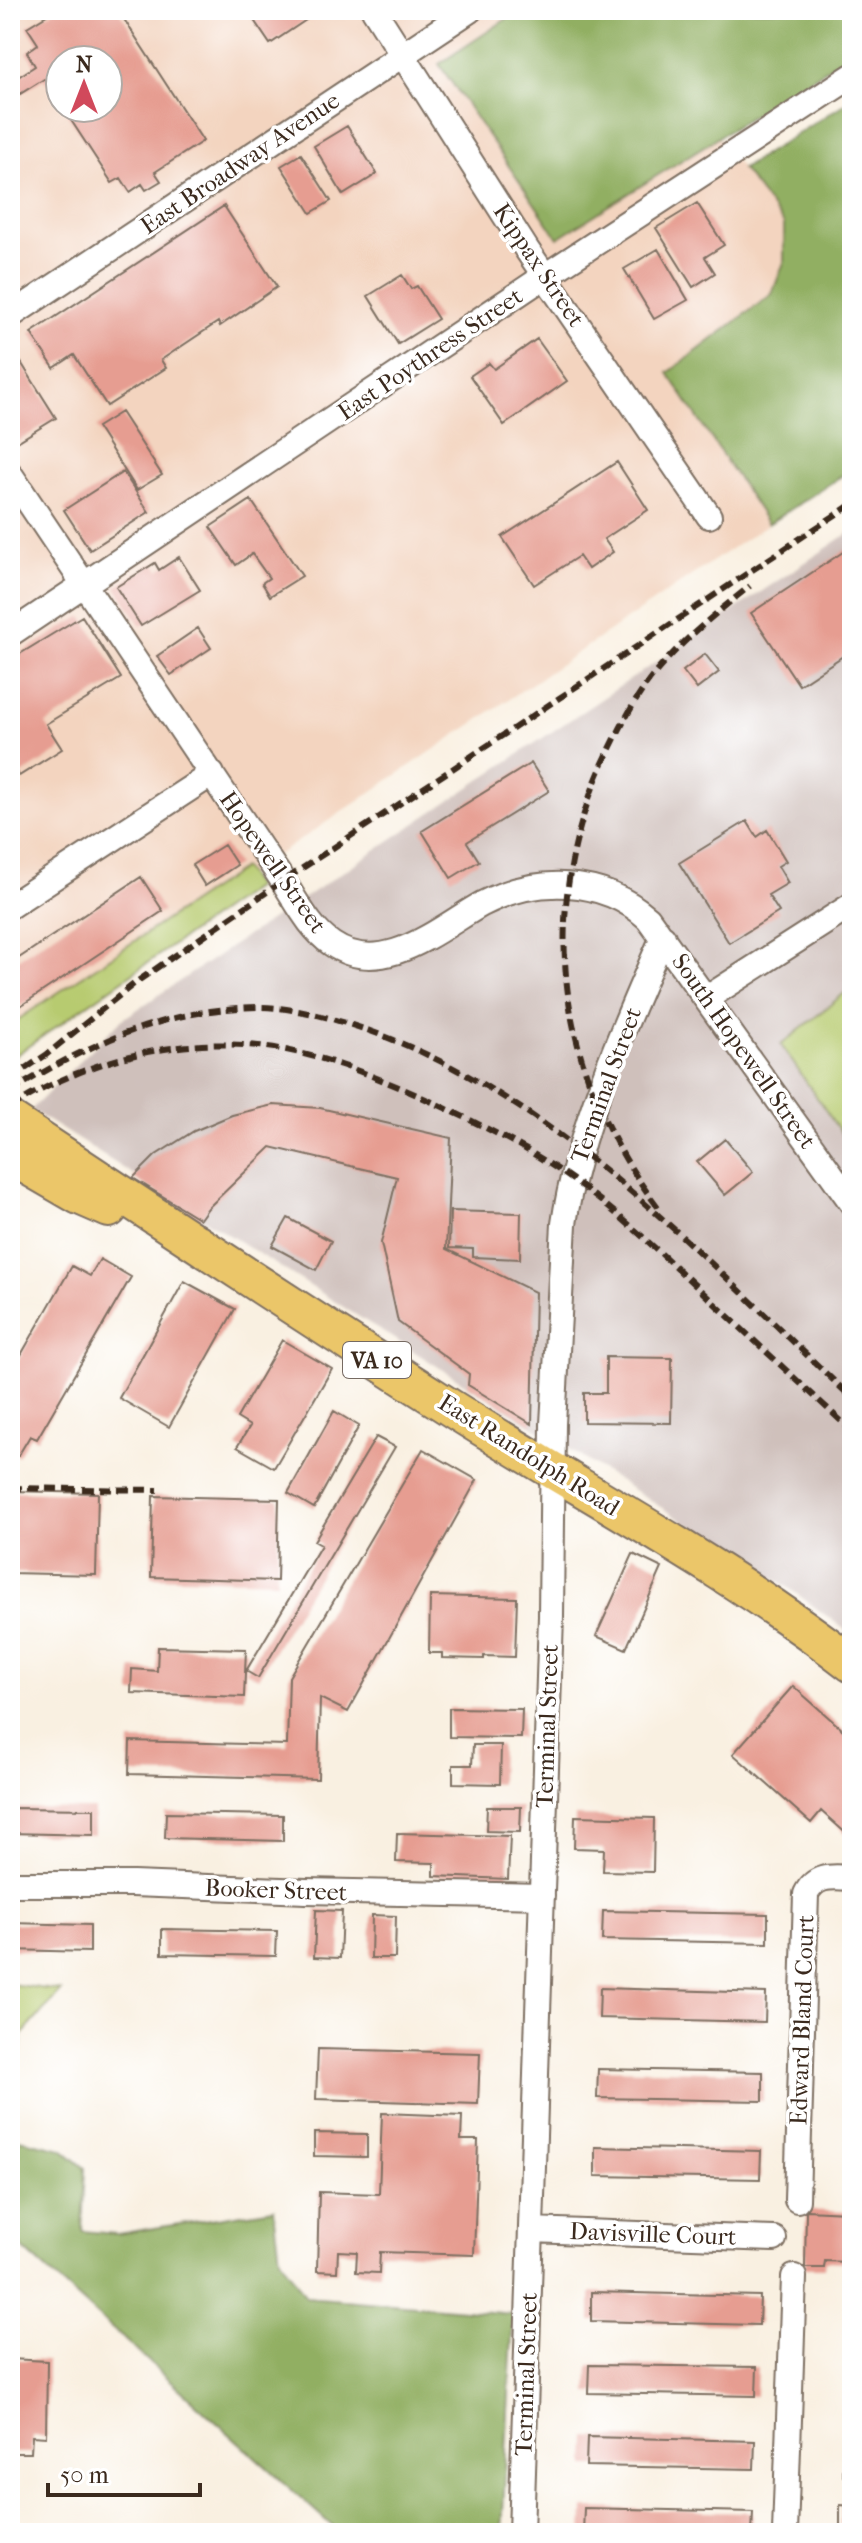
<svg xmlns="http://www.w3.org/2000/svg" width="862" height="2543" viewBox="0 0 862 2543" font-family="'IM FELL French Canon',serif">
<style>
.built{fill:#f3d4bf;fill-rule:evenodd}
.industrial{fill:#cfc0bb}
.green{fill:#b7cb6f;stroke:#797a46;stroke-width:2}
.forest{fill:#91af62;stroke:#666c40;stroke-width:2}
.building{fill:#e69d91}
.lines{fill:none;stroke-linecap:round;stroke-linejoin:round}
.minor-casing{stroke:#7e6f62;stroke-width:28}
.highway-casing{stroke:#7e6f62;stroke-width:40}
.minor{stroke:#fff;stroke-width:24}
.highway{stroke:#ebc669;stroke-width:36}
.rail{stroke:#3b2a1e;stroke-width:6;stroke-dasharray:12 6;stroke-linecap:butt}
.labels{text-anchor:middle;stroke-width:7;stroke-linejoin:round;paint-order:stroke}
.shield{fill:#fff;stroke:#766a62;stroke-width:2}
.shield-label{font-size:22px;font-weight:bold;fill:#3b2a1e}
.street-label{font-size:24px;fill:#3b2a1e;stroke:#fff}
</style>
<rect width="100%" height="100%" fill="#fff"/>
<filter id="ink" filterUnits="userSpaceOnUse"><feTurbulence type="fractalNoise" baseFrequency=".0125" numOctaves="2"/><feDisplacementMap in="SourceGraphic" scale="16" xChannelSelector="R" yChannelSelector="G"/><feConvolveMatrix kernelMatrix="1 2 1 2 8 2 1 2 1" color-interpolation-filters="sRGB"/></filter>
<filter id="wash" filterUnits="userSpaceOnUse"><feTurbulence type="fractalNoise" baseFrequency=".006" numOctaves="4" result="noise"/><feDisplacementMap in="SourceGraphic" scale="32" xChannelSelector="R" yChannelSelector="G"/><feGaussianBlur stdDeviation="1.8" result="paint"/><feColorMatrix in="noise" values="0 0 0 0 0 0 0 0 0 0 0 0 0 0 0 0 0 1.4 0 .05"/><feComposite in="paint" operator="in"/></filter>
<g filter="url(#wash)">
<rect width="100%" height="100%" fill="#f9f0e1"/>
<path class="built" d="M 10,10 L 511,10 L 514,14 L 440,64 L 558,238 L 718,137 L 784,224 L 784,262 L 772,294 L 669,373 L 768,524 L 10,1036 ZM 60,60 L 108,60 L 108,108 L 60,108 Z"/>
<path class="industrial" d="M 852,531 L 852,987 L 782,1045 L 852,1149 L 852,1635 L 789,1588 L 31,1110 L 120,1021 Z"/>
<path class="green" d="M 243,868 L 256,887 L 10,1059 L 10,1025 Z
M 852,987 L 852,1149 L 781,1045 Z
M 10,1984 L 61,1991 L 22,2035 L 12,2137 L 10,2137 Z"/>
<path class="forest" d="M 520,10 L 852,10 L 852,53 L 558,238 L 439,64 Z
M 852,99 L 852,469 L 768,524 L 668,373 L 772,294 L 784,262 L 784,224 L 742,169 Z
M 10,2137 L 62,2149 L 85,2168 L 82,2231 L 117,2234 L 274,2209 L 280,2258 L 306,2297 L 513,2314 L 502,2533 L 340,2533 L 10,2237 Z"/>
<g id="blocks">
<path class="building" d="M 55,10 L 118,10 L 203,141 L 155,172 L 161,181 L 146,190 L 142,184 L 130,192 L 121,178 L 112,183 L 63,108 L 108,108 L 108,60 L 60,60 L 60,104 L 44,79 L 20,94 L 12,81 L 35,66 L 27,52 L 38,44 L 27,27 Z
M 247,10 L 317,10 L 318,12 L 270,44 Z
M 347,126 L 377,174 L 343,195 L 314,146 Z
M 301,154 L 331,201 L 311,213 L 281,166 Z
M 697,203 L 724,245 L 705,257 L 715,273 L 693,287 L 656,228 Z
M 224,206 L 277,287 L 220,326 L 218,322 L 161,360 L 166,368 L 107,406 L 74,355 L 54,368 L 31,333 Z
M 658,249 L 688,300 L 654,319 L 624,269 Z
M 402,275 L 411,289 L 417,286 L 438,319 L 398,344 L 368,296 Z
M 537,339 L 567,381 L 504,425 L 470,376 L 489,363 L 494,369 Z
M 10,345 L 56,418 L 17,442 L 10,430 Z
M 121,412 L 162,475 L 137,490 L 97,427 Z
M 617,462 L 648,510 L 604,539 L 613,552 L 588,569 L 579,556 L 534,585 L 502,537 Z
M 123,472 L 149,512 L 90,550 L 64,510 Z
M 251,500 L 302,576 L 270,596 L 262,583 L 269,578 L 252,554 L 236,565 L 210,527 Z
M 852,546 L 852,650 L 799,685 L 751,613 Z
M 179,557 L 200,590 L 141,626 L 116,587 L 155,563 L 159,570 Z
M 82,616 L 121,678 L 46,724 L 62,749 L 19,776 L 10,761 L 10,660 Z
M 198,628 L 211,648 L 171,675 L 157,656 Z
M 705,654 L 719,672 L 697,689 L 683,671 Z
M 531,763 L 549,791 L 467,842 L 479,861 L 451,878 L 422,831 Z
M 747,821 L 757,837 L 767,830 L 786,861 L 778,866 L 788,883 L 768,895 L 779,912 L 729,943 L 679,863 Z
M 224,845 L 237,865 L 205,886 L 192,865 Z
M 141,877 L 163,911 L 10,1013 L 10,964 Z
M 273,1105 L 320,1108 L 451,1138 L 446,1249 L 535,1292 L 532,1424 L 468,1385 L 469,1374 L 398,1322 L 381,1243 L 397,1177 L 271,1147 L 208,1208 L 200,1219 L 133,1178 L 156,1155 L 194,1131 L 232,1115 Z
M 725,1139 L 753,1172 L 725,1195 L 697,1162 Z
M 450,1211 L 521,1213 L 520,1259 L 473,1257 L 473,1249 L 449,1248 Z
M 288,1218 L 331,1241 L 316,1270 L 272,1246 Z
M 100,1259 L 131,1277 L 37,1439 L 30,1436 L 18,1456 L 10,1451 L 10,1374 L 72,1266 L 90,1276 Z
M 184,1281 L 235,1309 L 169,1427 L 119,1398 Z
M 282,1340 L 332,1369 L 274,1468 L 237,1447 L 250,1426 L 237,1418 Z
M 606,1357 L 672,1358 L 671,1423 L 584,1422 L 584,1393 L 606,1393 Z
M 334,1411 L 359,1426 L 314,1508 L 288,1493 Z
M 376,1437 L 395,1447 L 258,1678 L 246,1671 L 321,1545 L 314,1541 Z
M 423,1449 L 477,1480 L 348,1712 L 320,1698 L 318,1779 L 129,1774 L 130,1741 L 287,1745 L 289,1677 Z
M 10,1491 L 98,1493 L 96,1575 L 10,1573 Z
M 153,1496 L 279,1499 L 277,1581 L 151,1577 Z
M 633,1554 L 662,1568 L 626,1649 L 596,1636 Z
M 430,1596 L 517,1598 L 515,1657 L 484,1656 L 484,1659 L 442,1658 L 442,1653 L 429,1653 Z
M 158,1647 L 246,1649 L 244,1697 L 131,1693 L 132,1669 L 157,1671 Z
M 793,1686 L 852,1738 L 852,1832 L 849,1836 L 821,1811 L 811,1823 L 733,1754 Z
M 449,1708 L 522,1709 L 521,1738 L 449,1737 Z
M 473,1745 L 501,1745 L 500,1784 L 453,1783 L 453,1765 L 472,1765 Z
M 487,1807 L 521,1807 L 520,1832 L 486,1831 Z
M 10,1808 L 94,1809 L 94,1835 L 10,1833 Z
M 166,1813 L 283,1815 L 283,1841 L 165,1838 Z
M 575,1816 L 654,1818 L 653,1872 L 603,1871 L 604,1849 L 574,1848 Z
M 397,1833 L 510,1836 L 508,1879 L 434,1876 L 434,1863 L 396,1862 Z
M 316,1910 L 342,1911 L 340,1958 L 314,1957 Z
M 603,1911 L 768,1914 L 768,1943 L 602,1940 Z
M 372,1915 L 396,1916 L 395,1958 L 371,1958 Z
M 10,1923 L 90,1925 L 90,1952 L 10,1950 Z
M 162,1929 L 277,1931 L 276,1956 L 162,1954 Z
M 600,1988 L 766,1993 L 765,2022 L 599,2018 Z
M 318,2049 L 480,2053 L 478,2104 L 316,2099 Z
M 598,2069 L 763,2072 L 763,2101 L 597,2098 Z
M 382,2113 L 462,2116 L 461,2140 L 478,2140 L 474,2255 L 380,2252 L 379,2273 L 356,2272 L 357,2252 L 338,2251 L 337,2272 L 317,2271 L 319,2192 L 379,2194 Z
M 314,2133 L 367,2134 L 367,2157 L 314,2156 Z
M 595,2147 L 761,2151 L 760,2179 L 595,2176 Z
M 806,2210 L 847,2212 L 846,2262 L 825,2261 L 824,2268 L 805,2268 Z
M 591,2292 L 760,2296 L 759,2325 L 591,2321 Z
M 10,2359 L 47,2361 L 46,2437 L 32,2436 L 31,2453 L 10,2453 Z
M 589,2365 L 757,2367 L 756,2396 L 588,2393 Z
M 587,2437 L 755,2441 L 754,2469 L 586,2466 Z
M 843,2452 L 852,2452 L 852,2476 L 843,2476 Z
M 840,2505 L 852,2506 L 852,2533 L 840,2533 Z
M 584,2508 L 753,2512 L 752,2533 L 583,2533 Z"/>
</g>
</g>
<g filter="url(#ink)">
<use href="#blocks" fill-opacity="0" stroke="#7e6f62" stroke-width="2"/>
<g class="lines">
<g class="minor-casing">
<path id="minor" d="M 374,10 L 527,250 L 709,516
M 10,316 L 470,10
M 10,474 L 283,881 C 297,902 310,929 332,944 C 383,979 439,928 482,904 C 536,876 602,877 648,918 L 852,1203
M 10,634 L 545,276 L 852,76
M 10,906 L 212,774
M 707,998 L 852,905
M 10,1884 L 133,1884 L 306,1891 L 542,1896
M 797,2200 L 806,1894 C 816,1874 832,1877 852,1878
M 531,2230 L 774,2239
M 521,2533 L 551,1616 L 553,1424 L 564,1224 C 577,1131 625,1023 663,937
M 785,2533 L 794,2277"/>
</g>
<g class="highway-casing">
<path id="highway" d="M 10,1120 C 153,1215 296,1309 440,1401 C 577,1489 723,1564 852,1664
M 10,1156 L 79,1196 L 109,1209"/>
</g>
<use href="#minor" class="minor"/>
<use href="#highway" class="highway"/>
<path class="rail" d="M 10,1079 L 46,1055 L 135,983 L 283,881 L 852,504
M 10,1092 C 87,1044 166,1009 258,1007 C 296,1007 335,1019 370,1031 C 560,1099 707,1262 852,1398
M 10,1108 C 83,1061 171,1038 258,1046 C 316,1051 388,1081 441,1106 C 487,1128 532,1150 573,1180 C 618,1212 657,1250 697,1287 C 748,1335 800,1383 852,1431
M 658,1207 C 557,1075 536,912 604,761 C 619,730 634,699 656,672 C 684,639 716,613 750,586
M 10,1488 L 158,1490"/>
</g>
</g>
<g class="labels">
<rect class="shield" x="343" y="1342" width="68" height="36" rx="6"/>
<g class="shield-label">
<text x="377" y="1368">VA 10</text>
</g>
<g class="street-label">
<text transform="translate(240 163) rotate(-34)" y="8">East Broadway Avenue</text>
<text transform="translate(539 265) rotate(56)" y="8">Kippax Street</text>
<text transform="translate(430 354) rotate(-34)" y="8">East Poythress Street</text>
<text transform="translate(273 862) rotate(55)" y="8">Hopewell Street</text>
<text transform="translate(744 1051) rotate(55)" y="8">South Hopewell Street</text>
<text transform="translate(606 1085) rotate(-70)" y="8">Terminal Street</text>
<text transform="translate(529 1455) rotate(32)" y="8">East Randolph Road</text>
<text transform="translate(547 1726) rotate(-88)" y="8">Terminal Street</text>
<text transform="translate(276 1890) rotate(2)" y="8">Booker Street</text>
<text transform="translate(802 2020) rotate(-88)" y="8">Edward Bland Court</text>
<text transform="translate(653 2234) rotate(2)" y="8">Davisville Court</text>
<text transform="translate(526 2374) rotate(-88)" y="8">Terminal Street</text>
</g>
</g>
<rect width="862" height="2543" fill="none" stroke="#fff" stroke-width="40"/>
<g transform="translate(84 84)"><circle r="38" fill="#ffffff" stroke="#b1aaa5" stroke-width="2"/>
<path d="M0-6L14 30L0 20L-14 30Z" fill="#d1495b"/>
<text y="-12" font-size="22" font-weight="bold" text-anchor="middle" fill="#3b2a1e">N</text>
</g>
<path d="M48 2483v12h152v-12" fill="none" stroke="#3b2a1e" stroke-width="4"/>
<text x="60" y="2483" font-size="24" fill="#3b2a1e" stroke="#ffffff" stroke-width="6" paint-order="stroke">50 m</text>
</svg>
